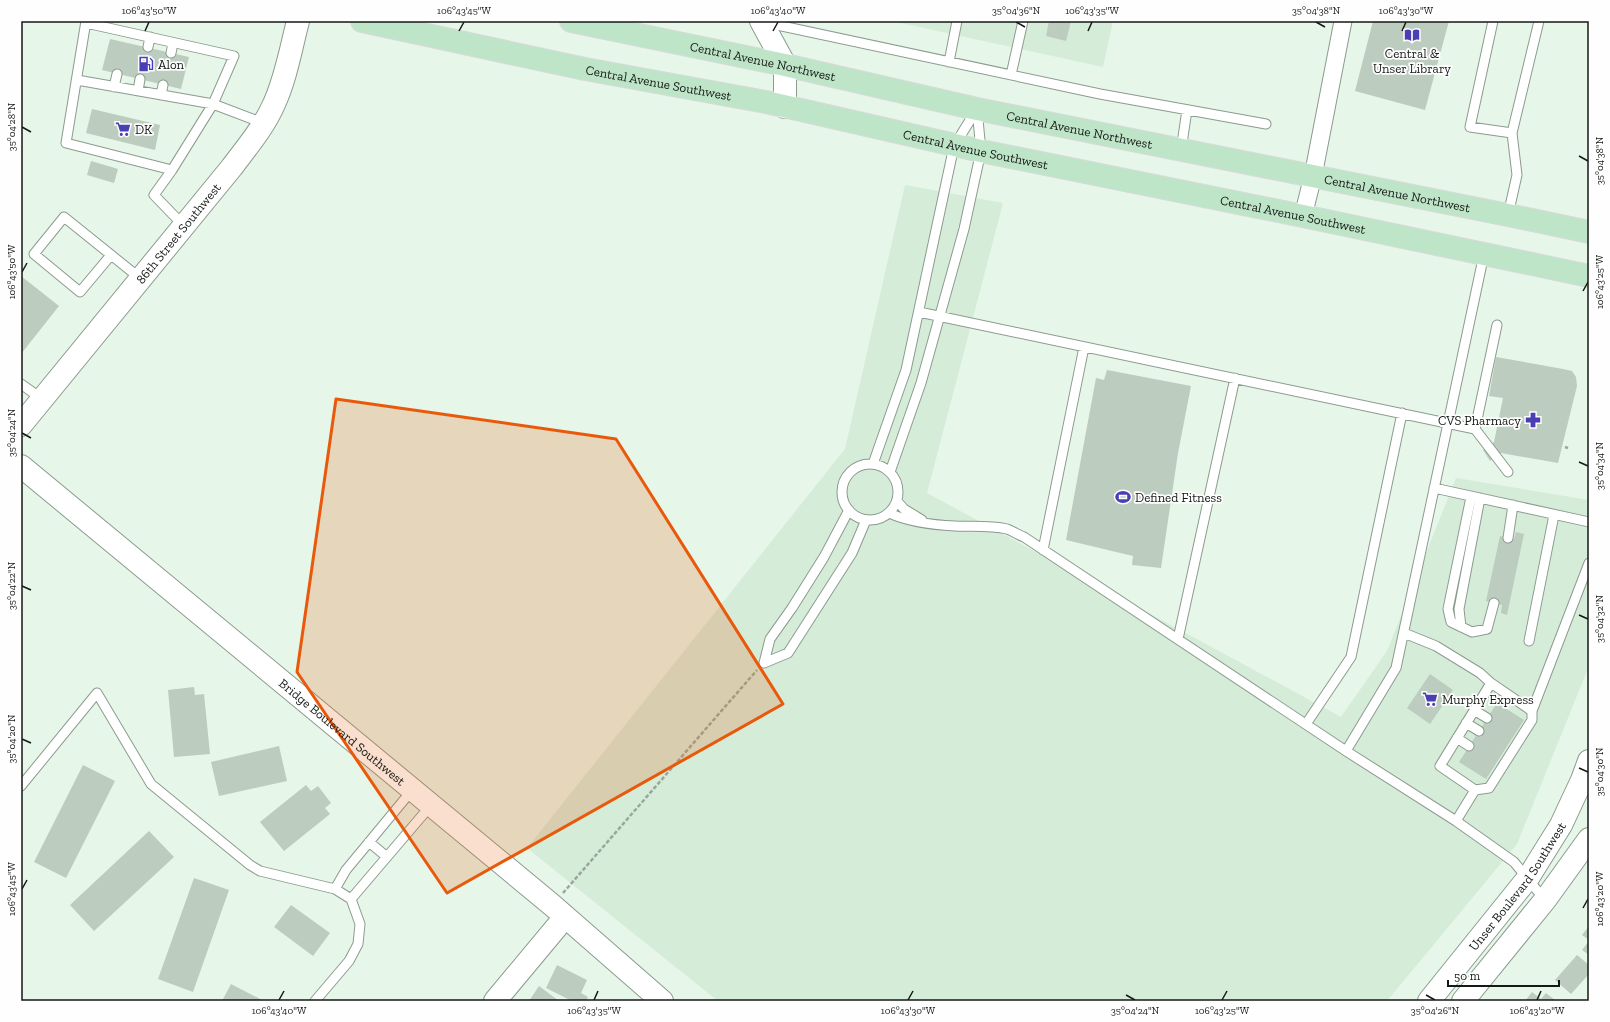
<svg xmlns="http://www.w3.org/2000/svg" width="1610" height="1022" viewBox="0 0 1610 1022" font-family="'Zilla Slab',serif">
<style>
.built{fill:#d5ecd9}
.building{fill:#bcccbf}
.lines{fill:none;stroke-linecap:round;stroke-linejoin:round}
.service-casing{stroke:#8c9b8f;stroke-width:11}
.minor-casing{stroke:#8c9b8f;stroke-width:19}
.tertiary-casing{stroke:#8c9b8f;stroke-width:24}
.secondary-casing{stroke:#8c9b8f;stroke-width:24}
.primary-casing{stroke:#d9dada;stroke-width:24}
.path{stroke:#9ba79d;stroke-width:2.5;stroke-dasharray:4 2;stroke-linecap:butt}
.service{stroke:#fff;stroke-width:9}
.minor{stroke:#fff;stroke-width:17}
.tertiary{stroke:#fff;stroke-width:22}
.secondary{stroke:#fff;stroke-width:22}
.primary{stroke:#bfe5c8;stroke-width:22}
.marked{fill:#e8590c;fill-opacity:0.2;stroke:#e8590c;stroke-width:3;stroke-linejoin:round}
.ticks{fill:none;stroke:#141915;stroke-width:1.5}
.labels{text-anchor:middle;stroke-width:3.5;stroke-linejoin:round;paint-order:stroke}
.poi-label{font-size:13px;fill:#141915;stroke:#fefefe;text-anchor:start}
.street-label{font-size:13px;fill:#141915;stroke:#fefefe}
.neatline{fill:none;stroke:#141915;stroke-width:1.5}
.ticks-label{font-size:10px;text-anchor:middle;fill:#141915}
</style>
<rect width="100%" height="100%" fill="#e6f6e9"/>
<path class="built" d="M 892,21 L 1113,21 L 1103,67 Z
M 905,185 L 1003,203 L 927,493 L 1341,717 L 1387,651 L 1456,478 L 1589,500 L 1589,666 L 1517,844 L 1387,1001 L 718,1001 L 527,848 L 845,449 Z"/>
<path class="building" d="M 1049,21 L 1071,21 L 1066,41 L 1046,36 Z
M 1373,21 L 1449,21 L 1425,110 L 1355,91 Z
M 110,39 L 189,57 L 181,89 L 102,70 Z
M 92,109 L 160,125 L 155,150 L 86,133 Z
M 91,161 L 118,169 L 114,183 L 87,175 Z
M 21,276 L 59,306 L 21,354 Z
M 1496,357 L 1563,369 L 1572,371 L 1576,377 L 1577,386 L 1558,463 L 1501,453 L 1490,461 L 1483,450 L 1494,442 L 1503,398 L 1489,396 Z
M 1107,370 L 1191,386 L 1178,453 L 1161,568 L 1132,565 L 1133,556 L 1066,540 L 1096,378 L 1104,380 Z
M 1516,532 L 1524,534 L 1507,615 L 1501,613 L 1502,605 L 1486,601 L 1500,536 L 1514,539 Z
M 1430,674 L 1453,690 L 1430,724 L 1407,708 Z
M 194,687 L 195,695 L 204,694 L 210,754 L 174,757 L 168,690 Z
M 1497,703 L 1524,720 L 1486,779 L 1459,762 Z
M 279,746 L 287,781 L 219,796 L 211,762 Z
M 83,765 L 115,781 L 66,878 L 34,862 Z
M 306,785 L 311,791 L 318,786 L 331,803 L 325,808 L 330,814 L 284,851 L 260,822 Z
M 149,831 L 174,857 L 94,931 L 70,905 Z
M 194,878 L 229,890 L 193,992 L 158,979 Z
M 291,905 L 330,933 L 313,956 L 274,927 Z
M 1589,926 L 1589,940 L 1582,935 Z
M 1589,941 L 1589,955 L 1582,950 Z
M 1577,955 L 1589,965 L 1589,974 L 1571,994 L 1555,980 Z
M 557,965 L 587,980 L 581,993 L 588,997 L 586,1001 L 572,1001 L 546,988 Z
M 231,984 L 264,1001 L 222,1001 Z
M 539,986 L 559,1001 L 529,1001 Z
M 1532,992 L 1541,999 L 1546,993 L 1556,1001 L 1525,1001 Z"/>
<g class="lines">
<g class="service-casing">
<path id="service" d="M 86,21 L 66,143 L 172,170 L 213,104 L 263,123
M 1493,21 L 1470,127 L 1512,133 L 1539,21
M 763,22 L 1100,94 L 1266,124
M 148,47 L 150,37
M 171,53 L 173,43
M 949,62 L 957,21
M 1011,75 L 1023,21
M 77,80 L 213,104 L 234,56 L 86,23
M 114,87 L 117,74
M 138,91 L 140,79
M 161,95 L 163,85
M 1181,150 L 1187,110
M 172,170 L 154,195 L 184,226
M 1508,215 L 1517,175 L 1512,133
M 111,255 L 80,292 L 34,254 L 64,217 L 141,279
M 919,312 L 1475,429 L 1508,472
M 21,384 L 42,399
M 1475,429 L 1497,325
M 873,464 L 906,370 L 954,146 L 977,109
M842 492a28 28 0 1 1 56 0a28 28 0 1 1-56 0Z
M 890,472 L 921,383 L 964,229 L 981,151 L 977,109
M 1434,488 L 1589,522
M 1471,497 L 1448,609 L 1451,622 L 1472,632 L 1487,629 L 1494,603
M 897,501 L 904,509 L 922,520
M 889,513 C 909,522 933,525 955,526 C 972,527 990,525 1007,529 C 1013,531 1018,535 1024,537 L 1346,751 L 1456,821 L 1514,862 L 1545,900
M 1508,538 L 1513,505
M 1043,550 L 1084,347
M 1461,627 L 1459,609 L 1480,498
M 1404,633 L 1436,646 L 1480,673 L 1491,683 L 1440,766 L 1475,790
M 1178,639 L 1235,378
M 1529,641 L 1554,515
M 764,663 L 788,653 L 852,553 L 866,520
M 764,663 L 770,639 L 792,608 L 824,557 L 849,510
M 1491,683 L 1532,711
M 1474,710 L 1487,718
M 1466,723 L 1479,731
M 1306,724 L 1351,657 L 1402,413
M 1457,738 L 1469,746
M 1346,751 L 1396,668 L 1484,254
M 21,786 L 97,693 L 151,784 L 250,865 L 260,871 L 335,889 L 351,899 L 360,924 L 358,944 L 349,961 L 315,1001
M 1456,821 L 1475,790 L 1489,788 L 1532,720 L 1532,711 L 1589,563
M 369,842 L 387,857
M 335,889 L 346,870 L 413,789
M 351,899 L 432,804"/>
</g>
<g class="minor-casing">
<path id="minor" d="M 1303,216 L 1313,176 L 1343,21"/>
</g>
<g class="tertiary-casing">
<g id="tertiary">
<path d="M 761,21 L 785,65 L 785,107"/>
<path id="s1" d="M 21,425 L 232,167 C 247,147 264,127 274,104 C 286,78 291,48 298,21"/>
<path id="s2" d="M 21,466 L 552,905 L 662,1001"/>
<path d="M 495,1001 L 565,917"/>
</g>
</g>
<g class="secondary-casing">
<g id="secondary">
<path id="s3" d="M 1429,1001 L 1528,878 L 1561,825 L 1582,780 L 1589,761"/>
<path d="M 1463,1001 L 1545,900 L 1589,839"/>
</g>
</g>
<g class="primary-casing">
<g id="primary">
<path id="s4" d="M 362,21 L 585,69 L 766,102 L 981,151 L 1303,216 L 1589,276"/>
<path id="s5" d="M 571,21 L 785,65 L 977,109 L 1508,215 L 1589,232"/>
</g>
</g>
<path class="path" d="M 1565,447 L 1568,448
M 563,893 L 757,670"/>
<use href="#service" class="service"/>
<use href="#minor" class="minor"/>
<use href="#tertiary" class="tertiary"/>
<use href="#secondary" class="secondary"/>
<use href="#primary" class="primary"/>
</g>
<path class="marked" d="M 336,399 L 616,439 L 783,704 L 447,893 L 297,672 Z"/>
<path class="ticks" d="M 1016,22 L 1025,27M 1316,22 L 1325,27M 145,31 L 149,22M 459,31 L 464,22M 773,31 L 778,22M 1088,31 L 1092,22M 1402,31 L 1406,22M 22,127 L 31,132M 1579,156 L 1588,161M 22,272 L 27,263M 1583,291 L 1588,282M 22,433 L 31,438M 1579,462 L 1588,466M 22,586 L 31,590M 1579,615 L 1588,619M 22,739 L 31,743M 1579,768 L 1588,772M 22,889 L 27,880M 1583,908 L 1588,899M 1126,995 L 1135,1000M 1426,995 L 1435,1000M 279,1000 L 284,991M 594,1000 L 598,991M 908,1000 L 913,991M 1222,1000 L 1227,991M 1537,1000 L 1541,991"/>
<defs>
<g id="library-bare" transform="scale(1.2)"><path d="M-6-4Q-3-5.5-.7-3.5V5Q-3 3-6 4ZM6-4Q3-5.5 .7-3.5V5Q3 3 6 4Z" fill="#4a3eb5" stroke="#fefefe" stroke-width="2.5" paint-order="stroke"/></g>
<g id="fuel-bare" transform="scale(1.2)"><path d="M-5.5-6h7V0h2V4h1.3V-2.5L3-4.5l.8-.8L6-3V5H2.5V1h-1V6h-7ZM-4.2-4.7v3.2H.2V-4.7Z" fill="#4a3eb5" stroke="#fefefe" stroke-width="2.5" paint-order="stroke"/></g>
<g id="supermarket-bare" transform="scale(1.2)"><path d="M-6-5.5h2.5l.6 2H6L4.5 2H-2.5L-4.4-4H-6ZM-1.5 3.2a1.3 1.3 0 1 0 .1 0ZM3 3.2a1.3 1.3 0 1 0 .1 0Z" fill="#4a3eb5" stroke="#fefefe" stroke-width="2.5" paint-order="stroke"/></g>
<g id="pharmacy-bare" transform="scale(1.2)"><path d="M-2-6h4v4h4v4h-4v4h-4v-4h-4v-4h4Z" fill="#4a3eb5" stroke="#fefefe" stroke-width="2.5" paint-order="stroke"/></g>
<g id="stadium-bare" transform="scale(1.2)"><path d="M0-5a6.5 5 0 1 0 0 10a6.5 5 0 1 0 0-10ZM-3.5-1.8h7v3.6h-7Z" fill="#4a3eb5" stroke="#fefefe" stroke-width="2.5" paint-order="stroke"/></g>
</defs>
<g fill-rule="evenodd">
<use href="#library-bare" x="1412" y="35"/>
<use href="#fuel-bare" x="146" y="64"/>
<use href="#supermarket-bare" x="123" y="129"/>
<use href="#pharmacy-bare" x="1533" y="420"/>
<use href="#stadium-bare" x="1123" y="497"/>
<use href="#supermarket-bare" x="1430" y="699"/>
</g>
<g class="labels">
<g class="poi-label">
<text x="1412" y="58" text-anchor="middle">Central &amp;<tspan x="1412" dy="15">Unser Library</tspan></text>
<text x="158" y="69">Alon</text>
<text x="135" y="134">DK</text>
<text x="1521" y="425" text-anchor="end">CVS Pharmacy</text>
<text x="1135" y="502">Defined Fitness</text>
<text x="1442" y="704">Murphy Express</text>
</g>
<g class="street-label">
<text dy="5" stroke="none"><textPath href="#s5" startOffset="196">Central Avenue Northwest</textPath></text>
<text dy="5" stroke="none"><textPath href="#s4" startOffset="303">Central Avenue Southwest</textPath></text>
<text dy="5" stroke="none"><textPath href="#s5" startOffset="520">Central Avenue Northwest</textPath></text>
<text dy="5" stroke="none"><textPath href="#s4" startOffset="627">Central Avenue Southwest</textPath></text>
<text dy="5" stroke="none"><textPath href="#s5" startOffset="844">Central Avenue Northwest</textPath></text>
<text dy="5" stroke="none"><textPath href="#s4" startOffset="951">Central Avenue Southwest</textPath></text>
<text dy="5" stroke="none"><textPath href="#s1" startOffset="248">86th Street Southwest</textPath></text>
<text dy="5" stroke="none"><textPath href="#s2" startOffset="417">Bridge Boulevard Southwest</textPath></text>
<text dy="5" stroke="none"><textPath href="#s3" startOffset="145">Unser Boulevard Southwest</textPath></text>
</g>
</g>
<rect width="1610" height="1022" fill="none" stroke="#fefefe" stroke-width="44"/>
<path d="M1448 980v6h111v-6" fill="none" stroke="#141915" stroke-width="2"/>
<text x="1454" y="980" font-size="12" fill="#141915" stroke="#fefefe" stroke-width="3" paint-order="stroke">50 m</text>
<rect x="22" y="22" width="1566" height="978" class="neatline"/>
<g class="ticks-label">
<text x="149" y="14">106°43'50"W</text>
<text x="464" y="14">106°43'45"W</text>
<text x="778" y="14">106°43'40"W</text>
<text x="1016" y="14">35°04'36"N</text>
<text x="1092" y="14">106°43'35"W</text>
<text x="1316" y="14">35°04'38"N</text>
<text x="1406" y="14">106°43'30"W</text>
<text transform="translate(11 127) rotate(-90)" y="4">35°04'28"N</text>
<text transform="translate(1599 161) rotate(-90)" y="4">35°04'38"N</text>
<text transform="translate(11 272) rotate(-90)" y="4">106°43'50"W</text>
<text transform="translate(1599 282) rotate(-90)" y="4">106°43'25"W</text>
<text transform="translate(11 433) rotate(-90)" y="4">35°04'24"N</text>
<text transform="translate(1599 466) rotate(-90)" y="4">35°04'34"N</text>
<text transform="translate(11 586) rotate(-90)" y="4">35°04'22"N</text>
<text transform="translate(1599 619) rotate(-90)" y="4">35°04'32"N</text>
<text transform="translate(11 739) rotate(-90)" y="4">35°04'20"N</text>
<text transform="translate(1599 772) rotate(-90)" y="4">35°04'30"N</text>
<text transform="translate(11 889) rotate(-90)" y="4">106°43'45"W</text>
<text transform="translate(1599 899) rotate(-90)" y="4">106°43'20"W</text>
<text x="279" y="1014">106°43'40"W</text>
<text x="594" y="1014">106°43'35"W</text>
<text x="908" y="1014">106°43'30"W</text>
<text x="1135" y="1014">35°04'24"N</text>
<text x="1222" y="1014">106°43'25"W</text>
<text x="1435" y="1014">35°04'26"N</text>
<text x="1537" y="1014">106°43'20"W</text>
</g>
</svg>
